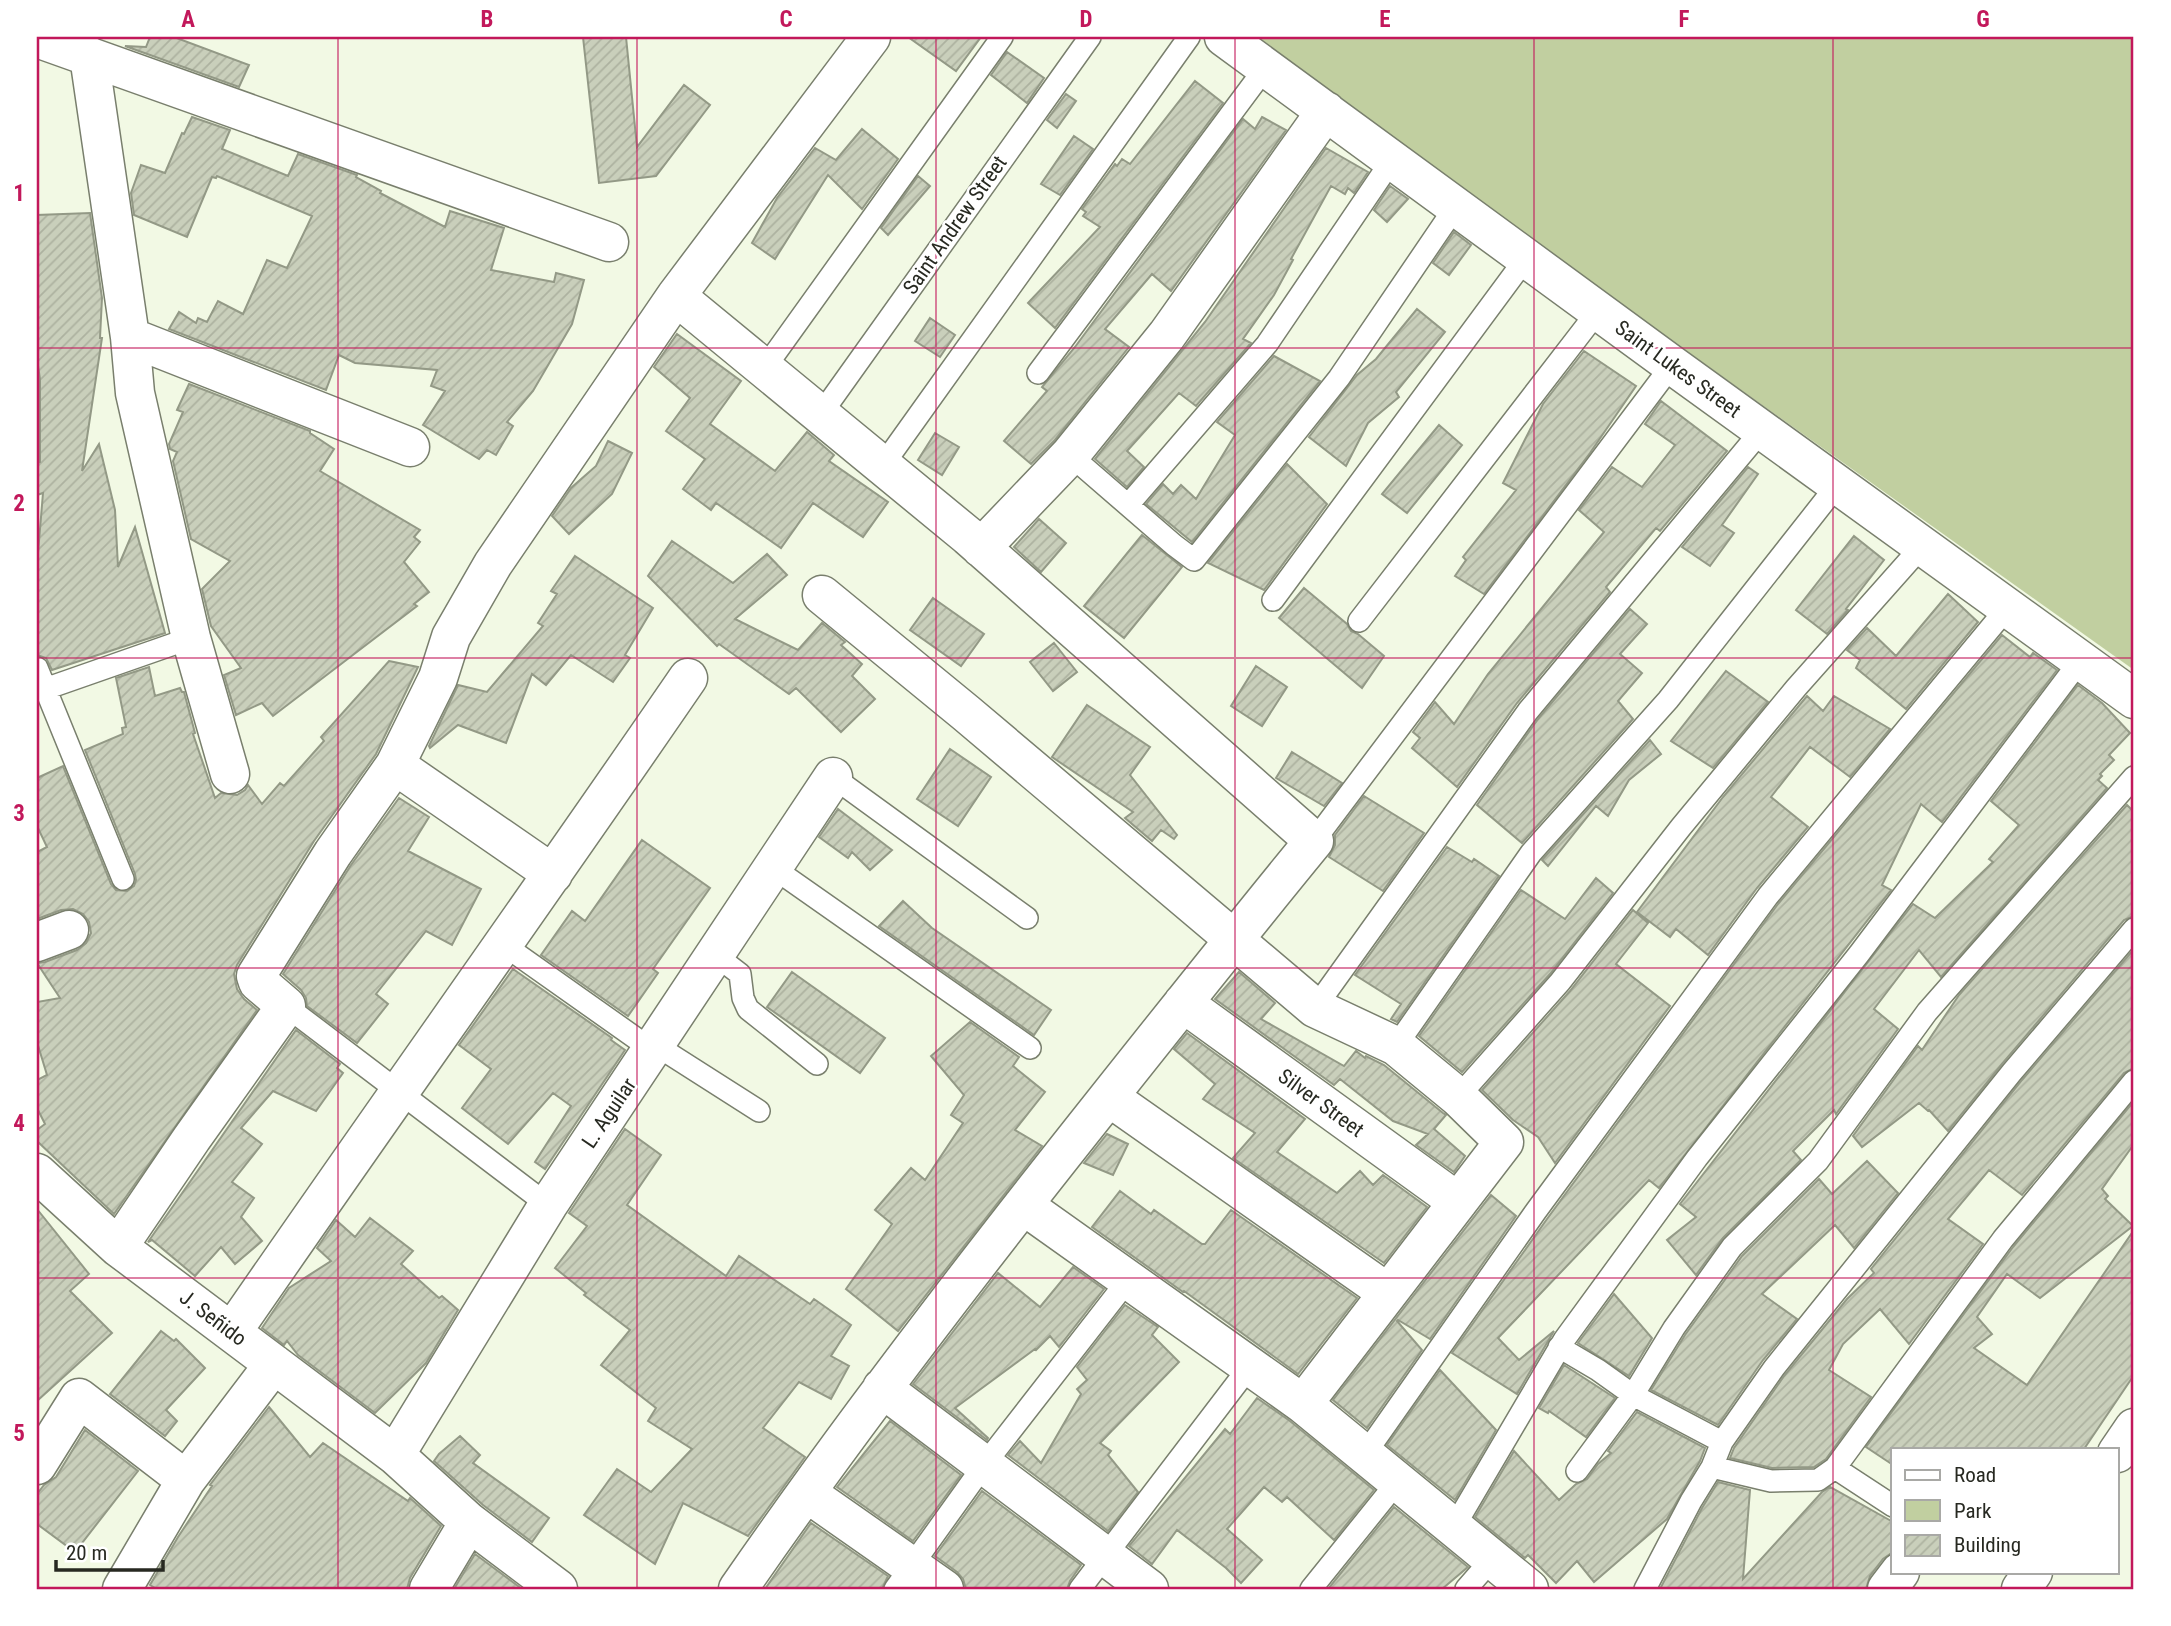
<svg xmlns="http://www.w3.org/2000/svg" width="2171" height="1626" viewBox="0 0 2171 1626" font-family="'Roboto Condensed',sans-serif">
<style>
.green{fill:#c1cfa0}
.building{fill:url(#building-hatch);stroke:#939986;stroke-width:2}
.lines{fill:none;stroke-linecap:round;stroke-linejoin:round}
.lane-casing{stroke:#797f6d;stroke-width:24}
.street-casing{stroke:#797f6d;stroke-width:41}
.secondary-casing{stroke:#797f6d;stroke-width:41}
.lane{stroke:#fff;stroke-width:21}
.street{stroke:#fff;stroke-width:38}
.secondary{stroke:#fff;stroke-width:38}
.grid{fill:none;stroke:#c2185b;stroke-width:2;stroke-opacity:0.55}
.labels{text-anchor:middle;stroke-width:5;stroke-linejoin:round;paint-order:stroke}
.street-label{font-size:21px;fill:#272921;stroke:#fff}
.neatline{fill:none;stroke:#c2185b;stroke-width:2.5}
.grid-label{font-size:23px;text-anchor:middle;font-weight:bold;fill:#c2185b}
</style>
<defs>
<pattern id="building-hatch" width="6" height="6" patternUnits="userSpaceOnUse" patternTransform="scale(1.75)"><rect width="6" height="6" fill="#c9cfbb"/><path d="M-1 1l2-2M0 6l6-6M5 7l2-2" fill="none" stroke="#adb2a0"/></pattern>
</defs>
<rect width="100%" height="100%" fill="#f2f9e4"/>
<path class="green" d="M 1246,37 L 2134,37 L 2134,670 Z"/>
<path class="building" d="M 150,37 L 174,37 L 249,65 L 239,87 L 125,46 L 146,47 Z
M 583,37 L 626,37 L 637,147 L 684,85 L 710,105 L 656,176 L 599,183 Z
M 908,37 L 981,37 L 956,71 Z
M 1007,52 L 1044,78 L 1027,103 L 991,75 Z
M 1195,81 L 1223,103 L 1055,328 L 1028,303 L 1100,227 L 1083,216 L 1086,212 L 1082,209 L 1115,164 L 1117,166 L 1122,159 L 1130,164 Z
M 1066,94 L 1076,101 L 1057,128 L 1047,120 Z
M 192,117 L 230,130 L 222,149 L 288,176 L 298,154 L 357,175 L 356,177 L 381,191 L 380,193 L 445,227 L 450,211 L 504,228 L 491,270 L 554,282 L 556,273 L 584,280 L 572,324 L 533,391 L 507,422 L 513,426 L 496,455 L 487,450 L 479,459 L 423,425 L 445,391 L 431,386 L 437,370 L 355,363 L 339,355 L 326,390 L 169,329 L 179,312 L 196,323 L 198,318 L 207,322 L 218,301 L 243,314 L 267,260 L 287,268 L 312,216 L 217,176 L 216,178 L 212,177 L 187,237 L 134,215 L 131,193 L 141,165 L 165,173 L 182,133 L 184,134 Z
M 1262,117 L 1286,130 L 1171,291 L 1152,274 L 1105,329 L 1129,347 L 1054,441 L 1031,464 L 1004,441 L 1047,391 L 1042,387 L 1075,347 L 1243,119 L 1255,129 Z
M 862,129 L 898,159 L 862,209 L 828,175 L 775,259 L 752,243 L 777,198 L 815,148 L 836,160 Z
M 1074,136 L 1093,149 L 1060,195 L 1041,184 Z
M 1326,148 L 1368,172 L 1354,193 L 1348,188 L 1345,194 L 1331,186 L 1291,259 L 1293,260 L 1274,295 L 1243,339 L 1251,343 L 1196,406 L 1179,393 L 1127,451 L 1144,467 L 1127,487 L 1095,459 L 1205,322 Z
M 918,176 L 930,186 L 888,235 L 881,228 Z
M 1390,186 L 1408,199 L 1387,222 L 1374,210 Z
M 90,213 L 102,298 L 100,338 L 102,338 L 82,471 L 99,444 L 115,510 L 118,567 L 135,527 L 165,633 L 52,670 L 46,658 L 37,655 L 37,565 L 43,493 L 37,495 L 37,463 L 40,462 L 40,379 L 37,359 L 37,215 Z
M 1454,232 L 1471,245 L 1449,275 L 1433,263 Z
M 1417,309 L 1445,332 L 1396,392 L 1399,397 L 1368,423 L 1346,466 L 1309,437 L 1357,375 L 1376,359 Z
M 930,318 L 955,335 L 940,357 L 915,341 Z
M 677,334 L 741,381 L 710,424 L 775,471 L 807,432 L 834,455 L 829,461 L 888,502 L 863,537 L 813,503 L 781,548 L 716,503 L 711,510 L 683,489 L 705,459 L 666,431 L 690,398 L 654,367 Z
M 1584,351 L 1636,386 L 1590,453 L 1484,594 L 1455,576 L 1466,560 L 1463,557 L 1516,490 L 1503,483 L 1543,404 Z
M 1274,356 L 1320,381 L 1192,542 L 1146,504 L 1163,484 L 1173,494 L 1181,485 L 1196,499 L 1235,435 L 1217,422 Z
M 189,384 L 310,431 L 310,433 L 334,449 L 320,471 L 420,530 L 414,537 L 420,542 L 404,562 L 429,592 L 414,604 L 417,606 L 273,716 L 262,703 L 236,715 L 224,675 L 241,668 L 211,626 L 202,589 L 230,561 L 191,539 L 173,461 L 177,452 L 170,449 L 169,444 L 183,412 L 177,410 Z
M 1661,401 L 1727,451 L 1660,531 L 1656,528 L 1606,587 L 1610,592 L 1517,703 L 1457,787 L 1412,748 L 1420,738 L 1413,732 L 1435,702 L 1454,724 L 1488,674 L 1604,532 L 1579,510 L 1612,467 L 1642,487 L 1675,445 L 1645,424 Z
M 1439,425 L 1462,445 L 1407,513 L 1382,494 Z
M 935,433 L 959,447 L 942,475 L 918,460 Z
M 608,441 L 632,453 L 612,494 L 569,534 L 552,516 L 571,488 L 596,466 Z
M 1287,464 L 1327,504 L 1264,590 L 1208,563 Z
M 1748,467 L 1758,474 L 1722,525 L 1734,533 L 1710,566 L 1682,547 Z
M 1039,519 L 1066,543 L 1041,572 L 1014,547 Z
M 1142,535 L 1182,567 L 1124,638 L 1084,606 Z
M 1854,536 L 1884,560 L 1846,609 L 1848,610 L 1827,634 L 1796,610 Z
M 672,541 L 733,583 L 767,554 L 787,575 L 735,619 L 798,650 L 822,623 L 845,642 L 841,645 L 862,664 L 852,676 L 875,699 L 841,732 L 796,688 L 789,694 L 719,644 L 717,646 L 648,576 Z
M 575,556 L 653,608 L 625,655 L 630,658 L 613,682 L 571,655 L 546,685 L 532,674 L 506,743 L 458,725 L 430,748 L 429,746 L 458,685 L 487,692 L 543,626 L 538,623 L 557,594 L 551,591 Z
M 1304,588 L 1347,624 L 1351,631 L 1358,634 L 1384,656 L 1362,688 L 1279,618 Z
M 1948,594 L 1978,622 L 1906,709 L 1856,668 L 1860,660 L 1847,650 L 1867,628 L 1896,656 Z
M 933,598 L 984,634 L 961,666 L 910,630 Z
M 1630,609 L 1647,624 L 1620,654 L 1642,673 L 1618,701 L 1633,719 L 1522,843 L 1477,805 L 1538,719 Z
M 2002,635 L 2030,657 L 2033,653 L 2057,670 L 1942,822 L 1921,804 L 1882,885 L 1891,890 L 1659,1188 L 1649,1180 L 1498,1338 L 1519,1360 L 1554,1331 L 1517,1394 L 1452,1353 L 1547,1219 L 1778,904 Z
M 1054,643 L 1077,672 L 1053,691 L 1030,662 Z
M 389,661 L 418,667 L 376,754 L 314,841 L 237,965 L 234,974 L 237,989 L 244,999 L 257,1010 L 114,1214 L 37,1141 L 37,1130 L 45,1124 L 37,1108 L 37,1080 L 47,1075 L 37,1042 L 37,1002 L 60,998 L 37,963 L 45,962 L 77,950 L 86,943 L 91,933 L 89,922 L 83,914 L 73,909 L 61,910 L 37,919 L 37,852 L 47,847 L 37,826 L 37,778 L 63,766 L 111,884 L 116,890 L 127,891 L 134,886 L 136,880 L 135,874 L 85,750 L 123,734 L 122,728 L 126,727 L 116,678 L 149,667 L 155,696 L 180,688 L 182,692 L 184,692 L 195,733 L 193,734 L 215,798 L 221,793 L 237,795 L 245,790 L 248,785 L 262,804 L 280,783 L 284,786 L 324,741 L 321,737 Z
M 1256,666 L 1287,687 L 1262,726 L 1231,706 Z
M 1726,671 L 1768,702 L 1713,768 L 1671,741 Z
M 2078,685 L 2102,703 L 2130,733 L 2109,755 L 2114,760 L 2100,774 L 2102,776 L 2098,780 L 2107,788 L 1941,977 L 1919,950 L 1874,1009 L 1898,1029 L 1836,1114 L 1834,1110 L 1793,1151 L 1801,1160 L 1723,1238 L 1696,1275 L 1667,1240 L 1696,1217 L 1680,1204 L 1913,904 L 1935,918 L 1993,862 L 1989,859 L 2019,825 L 1991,801 Z
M 1807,696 L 1823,711 L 1834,696 L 1890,729 L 1850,777 L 1810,747 L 1771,797 L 1808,827 L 1757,888 L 1708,955 L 1676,929 L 1670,937 L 1637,912 L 1723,797 Z
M 1087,705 L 1150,747 L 1130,775 L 1177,835 L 1174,839 L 1161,830 L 1152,841 L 1125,818 L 1133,812 L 1052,757 Z
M 1650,740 L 1661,754 L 1629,780 L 1608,816 L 1596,806 L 1548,866 L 1542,860 Z
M 950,749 L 991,777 L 958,826 L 917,799 Z
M 1292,752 L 1342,783 L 1324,806 L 1276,778 Z
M 1364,796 L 1424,833 L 1383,891 L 1329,857 L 1335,845 L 1335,835 Z
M 399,798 L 429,817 L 408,851 L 481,889 L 452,945 L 426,931 L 376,994 L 388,1004 L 357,1043 L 307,1006 L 306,998 L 301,990 L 283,974 L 351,865 Z
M 2127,805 L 2134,812 L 2134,916 L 2124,920 L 2002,1064 L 1948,1131 L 1929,1110 L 1928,1111 L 1919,1103 L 1862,1147 L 1853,1136 L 1918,1046 L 1922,1050 L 1959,995 Z
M 838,809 L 892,850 L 870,870 L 852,852 L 848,858 L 819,837 Z
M 642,840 L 710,888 L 653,969 L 658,973 L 628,1016 L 541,955 L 572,911 L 585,921 Z
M 1447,847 L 1472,862 L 1474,859 L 1499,876 L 1397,1022 L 1391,1019 L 1401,1004 L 1355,975 Z
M 1596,878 L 1613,893 L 1550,974 L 1462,1072 L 1419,1036 L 1521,890 L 1565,919 Z
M 903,901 L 932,928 L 1051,1010 L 1034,1035 L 879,926 Z
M 1633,910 L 1648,923 L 1616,964 L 1670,1006 L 1555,1163 L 1538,1137 L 1513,1120 L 1482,1090 L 1570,991 Z
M 2134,949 L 2134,1068 L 2124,1073 L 2022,1195 L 1989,1170 L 1948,1219 L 1983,1244 L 1909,1344 L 1880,1309 L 1843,1344 L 1829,1370 L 1871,1397 L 1826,1459 L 1814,1467 L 1772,1468 L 1730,1458 L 1734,1448 L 1784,1376 L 1847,1299 L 1874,1273 L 1871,1269 L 2022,1080 Z
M 513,969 L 612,1038 L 611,1040 L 625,1050 L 545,1169 L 535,1162 L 571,1106 L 553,1093 L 508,1144 L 462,1108 L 491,1069 L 459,1045 Z
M 792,972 L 885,1038 L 860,1073 L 767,1007 Z
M 1239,972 L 1275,1003 L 1261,1019 L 1344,1066 L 1356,1051 L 1365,1058 L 1366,1056 L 1384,1065 L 1443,1113 L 1446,1115 L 1434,1129 L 1465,1156 L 1454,1172 L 1416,1145 L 1428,1134 L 1393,1121 L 1340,1079 L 1334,1085 L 1215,999 Z
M 970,1022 L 1019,1057 L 1013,1066 L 1045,1092 L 1015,1130 L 1042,1146 L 898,1331 L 846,1289 L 892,1224 L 875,1210 L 911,1168 L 925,1180 L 963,1123 L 951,1115 L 964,1095 L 931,1056 Z
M 296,1030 L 340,1064 L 337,1068 L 343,1073 L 316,1111 L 273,1091 L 241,1128 L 262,1144 L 232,1182 L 254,1198 L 241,1217 L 262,1241 L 235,1264 L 221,1247 L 195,1276 L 152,1240 L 148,1242 Z
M 1187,1033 L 1305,1119 L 1277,1152 L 1337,1193 L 1360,1171 L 1373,1185 L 1383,1175 L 1427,1207 L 1384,1263 L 1233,1158 L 1255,1133 L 1203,1099 L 1215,1084 L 1174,1049 Z
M 2134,1101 L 2134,1144 L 2102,1189 L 2108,1196 L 2105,1199 L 2133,1226 L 2040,1298 L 2007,1274 L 1977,1317 L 1992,1334 L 1974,1348 L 2027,1385 L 2134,1230 L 2134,1375 L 2084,1449 L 1893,1449 L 1893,1465 L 1866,1447 L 2013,1247 Z
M 625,1129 L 661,1155 L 627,1205 L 726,1276 L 739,1256 L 810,1304 L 814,1299 L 851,1325 L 831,1356 L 849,1366 L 831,1399 L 799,1382 L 763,1428 L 805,1457 L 748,1536 L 683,1503 L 655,1564 L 584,1515 L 617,1469 L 651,1492 L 692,1449 L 648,1421 L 656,1408 L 601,1365 L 630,1330 L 584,1295 L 586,1293 L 555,1268 L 587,1226 L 569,1213 Z
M 1107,1134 L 1128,1144 L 1113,1175 L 1084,1163 Z
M 1867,1161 L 1898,1193 L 1854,1248 L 1835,1225 L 1762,1294 L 1797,1319 L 1763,1360 L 1718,1425 L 1651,1390 L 1685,1335 L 1742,1256 L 1819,1179 L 1832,1194 Z
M 1120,1191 L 1151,1214 L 1154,1210 L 1202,1244 L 1205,1244 L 1231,1210 L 1357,1298 L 1298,1374 L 1184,1291 L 1183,1292 L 1092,1227 Z
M 1491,1195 L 1516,1216 L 1430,1339 L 1398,1320 L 1397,1321 L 1422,1350 L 1367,1428 L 1333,1400 Z
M 37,1209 L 89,1274 L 70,1291 L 112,1333 L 37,1401 Z
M 370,1218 L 413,1251 L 401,1264 L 439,1298 L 442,1296 L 458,1310 L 426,1363 L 375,1413 L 298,1355 L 287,1341 L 284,1345 L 262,1328 L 289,1288 L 331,1261 L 317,1248 L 336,1220 L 355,1237 Z
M 1073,1267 L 1104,1289 L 1059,1347 L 1050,1336 L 1036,1350 L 1035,1349 L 955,1408 L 988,1438 L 987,1440 L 913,1384 L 998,1273 L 1040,1307 Z
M 1614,1294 L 1652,1338 L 1629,1376 L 1578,1343 Z
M 1125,1305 L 1158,1327 L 1152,1335 L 1179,1362 L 1100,1443 L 1111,1451 L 1108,1455 L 1138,1492 L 1108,1531 L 1008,1455 L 1020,1441 L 1041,1463 L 1081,1394 L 1077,1389 L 1087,1380 L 1077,1367 Z
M 161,1331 L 174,1341 L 176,1339 L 205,1368 L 166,1410 L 177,1421 L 165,1436 L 110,1394 Z
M 1564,1365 L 1615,1398 L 1586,1437 L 1549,1411 L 1548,1413 L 1539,1408 Z
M 1440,1370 L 1496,1430 L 1455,1500 L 1387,1445 Z
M 1257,1398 L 1290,1421 L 1374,1490 L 1334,1540 L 1287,1497 L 1282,1502 L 1264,1487 L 1227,1529 L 1262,1560 L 1241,1583 L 1226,1568 L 1177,1530 L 1152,1564 L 1129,1546 L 1225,1429 L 1230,1434 Z
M 269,1407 L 310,1457 L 323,1443 L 408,1501 L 410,1498 L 441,1526 L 410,1578 L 407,1589 L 157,1589 L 150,1585 L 178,1537 L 212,1486 L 210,1485 Z
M 1637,1412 L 1705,1448 L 1700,1461 L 1667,1519 L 1594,1582 L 1577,1561 L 1556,1583 L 1528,1555 L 1525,1558 L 1475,1517 L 1514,1451 L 1559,1500 L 1576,1484 L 1587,1479 L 1598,1464 L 1611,1453 L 1608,1451 Z
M 890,1421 L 961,1475 L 913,1541 L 837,1487 Z
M 85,1430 L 138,1471 L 75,1552 L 37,1524 L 37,1494 L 44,1485 L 56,1477 Z
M 460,1436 L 480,1455 L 473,1463 L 549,1518 L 532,1542 L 483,1505 L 434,1461 L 439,1454 Z
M 1718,1482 L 1750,1490 L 1743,1579 L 1822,1492 L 1830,1487 L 1893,1522 L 1893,1552 L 1883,1559 L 1870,1576 L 1866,1589 L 1660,1589 L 1702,1508 Z
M 982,1491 L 1081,1565 L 1070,1581 L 1067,1589 L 966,1589 L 963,1579 L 957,1572 L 935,1556 Z
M 1394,1507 L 1468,1567 L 1442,1589 L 1328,1589 Z
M 811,1523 L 888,1576 L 882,1589 L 765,1589 Z
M 475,1554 L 522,1589 L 454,1589 Z"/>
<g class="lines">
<g class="lane-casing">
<path id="lane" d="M 764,369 L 1002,37
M 1038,373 L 1266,67
M 821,414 L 1090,37
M 1070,455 L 1174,545 L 1194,560 L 1339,378 L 1456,206
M 883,465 L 1189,37
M 1128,505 L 1267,344 L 1392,160
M 1273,600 L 1526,258
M 1359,621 L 1598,311
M 37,668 L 123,879
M 45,689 L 191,638
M 833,777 L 1027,918
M 1314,841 L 1672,365
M 772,867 L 1030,1048
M 504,945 L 651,1049
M 714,954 L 740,974 L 743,998 L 748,1009 L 817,1064
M 286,1006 L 548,1205
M 1315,1008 L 1528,711 L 1762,430
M 654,1044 L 759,1111
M 1396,1046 L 1531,853 L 1668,700 L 1838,484
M 1458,1097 L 1560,982 L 1681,827 L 1796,688 L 1923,545
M 1559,1347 L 1598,1370 L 1633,1395 L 1722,1442
M 1365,1454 L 1536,1211 L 1768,896 L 2008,607
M 1712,1467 L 1771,1481 L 1818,1480 L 1835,1468 L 2003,1239 L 2134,1081
M 1835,1468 L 1893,1506
M 1577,1471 L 1633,1395 L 1674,1328 L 1732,1247 L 1818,1161 L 1927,1012 L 2134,777
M 1454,1527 L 1564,1340 L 1697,1158 L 1859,954 L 2080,661
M 895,1589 L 984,1465 L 1128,1280
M 1080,1589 L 1250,1366
M 1311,1589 L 1398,1481
M 1466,1589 L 1493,1558
M 1645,1589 L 1691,1501 L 1712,1467 L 1722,1442 L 1774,1368 L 2012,1072 L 2134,929"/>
</g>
<g class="street-casing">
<path id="street" d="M 1224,37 L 1672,365 L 2134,699
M 37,38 L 609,242
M 89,56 L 130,337 L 135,393 L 191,638 L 230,774
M 676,296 L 968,536 L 1314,841 C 1236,936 1160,1032 1083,1129 C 964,1279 847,1431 738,1589
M 130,337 L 410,447
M 981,548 L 1070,455 L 1167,335 L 1326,111
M 822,595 L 966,713 L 1315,1008 L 1396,1046 L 1458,1097 L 1504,1142 L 1303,1404
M 395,765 L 553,874
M 37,942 L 69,930
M 1183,1003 L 1458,1202
M 1109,1097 L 1388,1293
M 37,1173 L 118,1247 L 395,1455 L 469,1522 L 558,1589
M 1023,1205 L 1303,1404 L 1529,1589
M 118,1247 L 192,1138 L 286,1006 L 258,982 L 256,976 L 333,853 L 395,765 L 438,678 L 451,637 L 493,564 L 676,296 L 871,37
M 232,1332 C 383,1113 538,897 688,678
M 882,1388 L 1149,1589
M 395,1455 L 548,1205 L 833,777
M 37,1465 L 79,1398 L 186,1480
M 807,1493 L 944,1589
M 122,1589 L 186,1480 L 274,1364
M 429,1589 L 469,1522
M 1887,1589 L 1900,1572"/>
</g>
<g class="secondary-casing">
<path id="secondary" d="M 2117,1453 L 2134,1428
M 2021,1589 L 2033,1572"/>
</g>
<use href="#lane" class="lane"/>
<use href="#street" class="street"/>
<use href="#secondary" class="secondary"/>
</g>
<path class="grid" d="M 338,37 L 338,1589M 637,37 L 637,1589M 936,37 L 936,1589M 1235,37 L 1235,1589M 1534,37 L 1534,1589M 1833,37 L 1833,1589M 37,348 L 2134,348M 37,658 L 2134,658M 37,968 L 2134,968M 37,1278 L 2134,1278"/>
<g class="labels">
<g class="street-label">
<text transform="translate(955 225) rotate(-55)" y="7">Saint Andrew Street</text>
<text transform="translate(1678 369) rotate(36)" y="7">Saint Lukes Street</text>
<text transform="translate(1321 1103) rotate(36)" y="7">Silver Street</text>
<text transform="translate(609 1113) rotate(-56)" y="7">L. Aguilar</text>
<text transform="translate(213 1318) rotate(37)" y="7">J. Señido</text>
</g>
</g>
<rect width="2171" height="1626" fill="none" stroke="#ffffff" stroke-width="77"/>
<rect x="1891" y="1448" width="228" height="126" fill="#ffffff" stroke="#a9a9a6" stroke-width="2"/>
<rect x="1905" y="1470" width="35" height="10" fill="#ffffff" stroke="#a9a9a6" stroke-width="2"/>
<text x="1954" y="1482" font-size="21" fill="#272921">Road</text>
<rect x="1905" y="1500" width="35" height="21" fill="#c1cfa0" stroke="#a9a9a6" stroke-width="2"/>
<text x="1954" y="1518" font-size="21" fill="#272921">Park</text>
<rect x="1905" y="1535" width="35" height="21" fill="url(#building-hatch)" stroke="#a9a9a6" stroke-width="2"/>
<text x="1954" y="1552" font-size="21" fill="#272921">Building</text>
<path d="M56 1560v10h107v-10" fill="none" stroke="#272921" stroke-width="3.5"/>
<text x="66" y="1560" font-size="21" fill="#272921" stroke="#ffffff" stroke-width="5" paint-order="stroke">20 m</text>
<rect x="38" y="38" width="2094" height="1550" class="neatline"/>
<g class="grid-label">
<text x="188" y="27">A</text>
<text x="487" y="27">B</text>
<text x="786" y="27">C</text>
<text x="1086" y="27">D</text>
<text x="1385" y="27">E</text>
<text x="1684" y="27">F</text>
<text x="1983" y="27">G</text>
<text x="19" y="201">1</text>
<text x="19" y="511">2</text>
<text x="19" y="821">3</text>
<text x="19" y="1131">4</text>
<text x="19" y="1441">5</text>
</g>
</svg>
